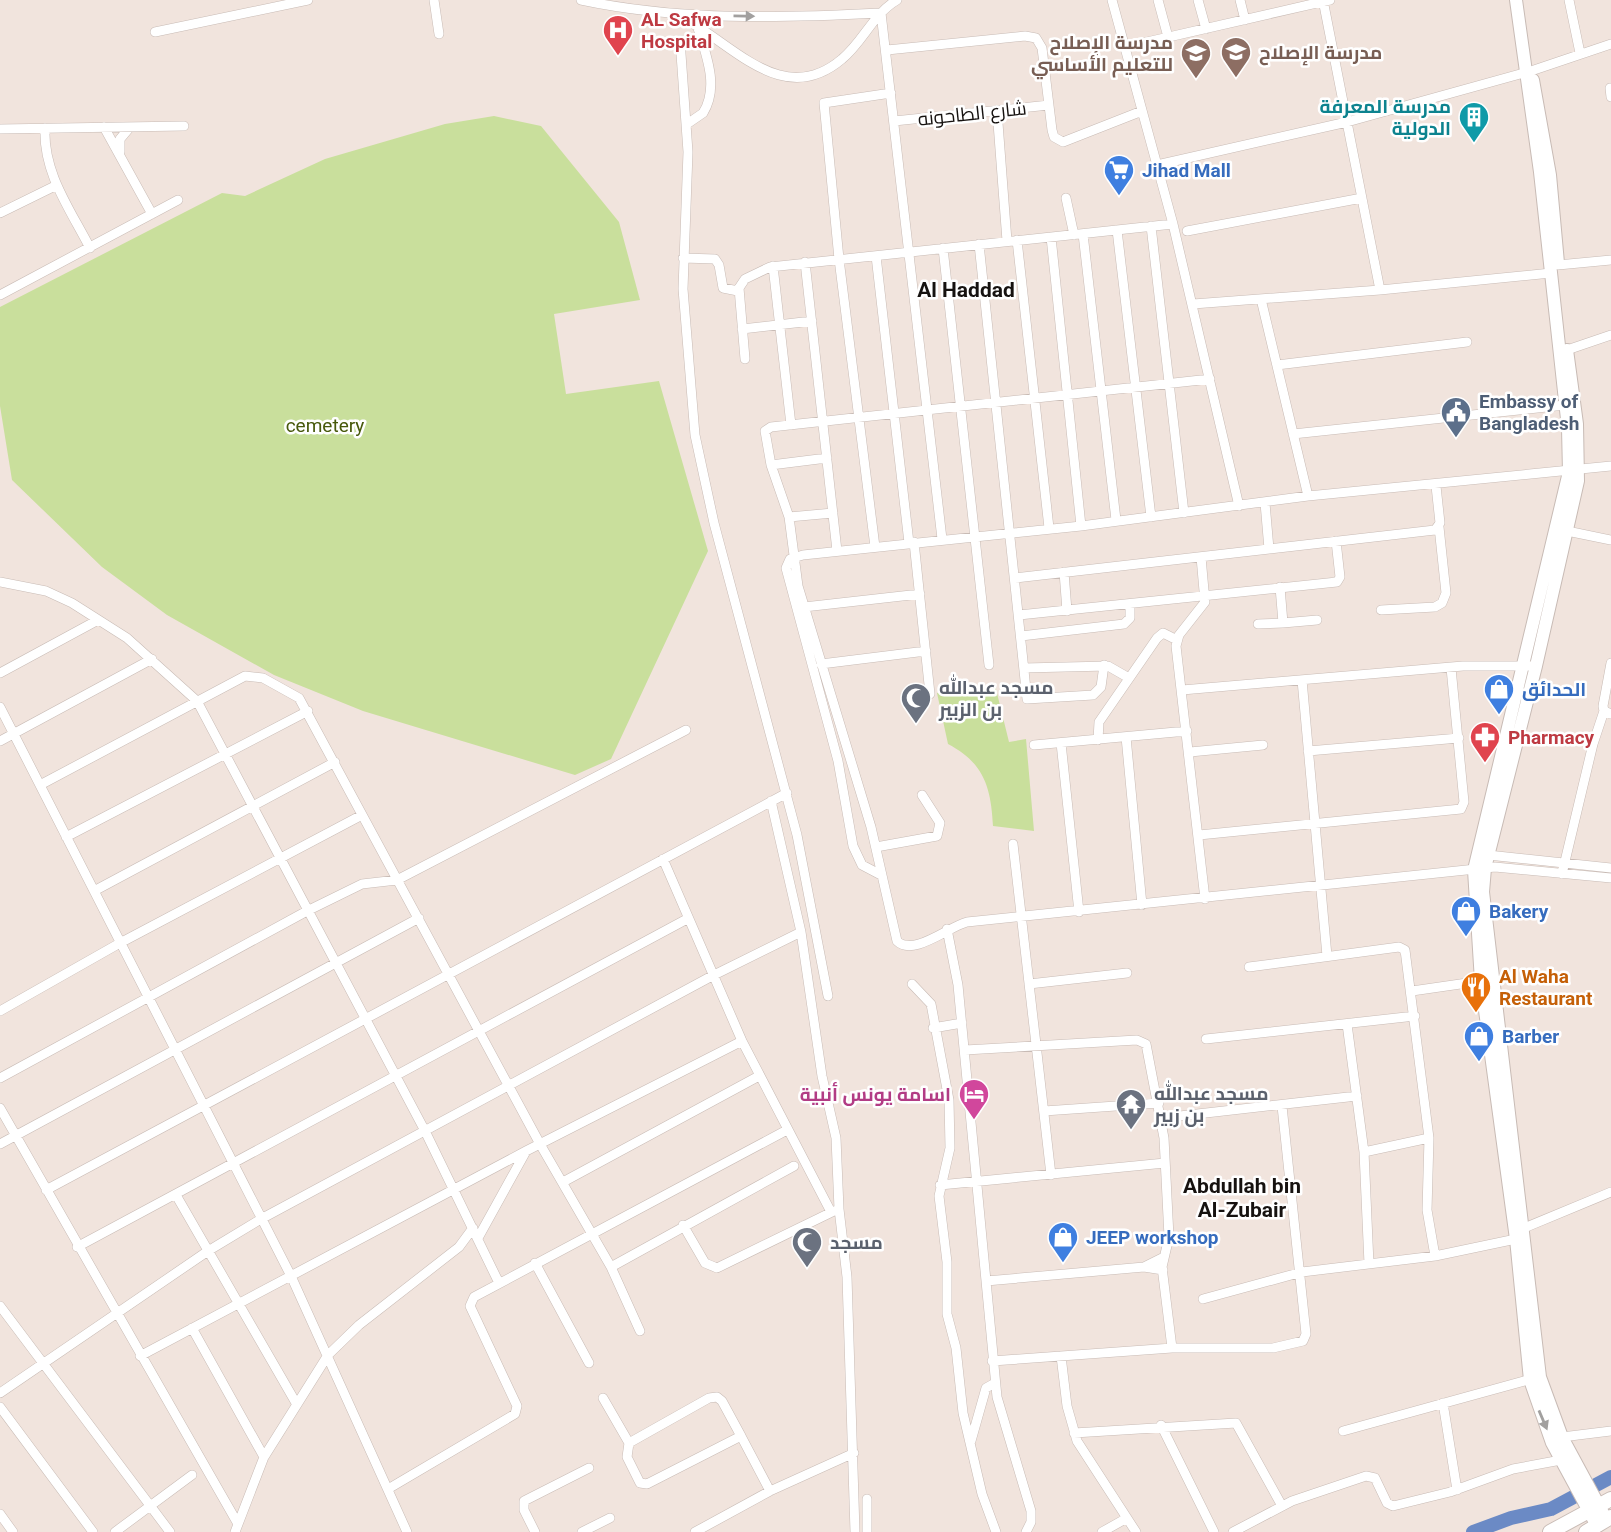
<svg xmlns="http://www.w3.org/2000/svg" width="1611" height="1532" viewBox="0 0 1611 1532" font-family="Roboto,Cairo,sans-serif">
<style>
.green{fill:#c9df9c}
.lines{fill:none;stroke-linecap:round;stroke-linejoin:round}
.river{stroke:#6b8ac5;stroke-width:14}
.minor-casing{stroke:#c8bbb5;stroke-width:10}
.major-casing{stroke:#c8bbb5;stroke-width:14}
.highway-casing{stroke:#c8bbb5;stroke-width:16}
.minor{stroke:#fff;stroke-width:9}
.major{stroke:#fff;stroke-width:12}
.highway{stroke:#fff;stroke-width:14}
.oneway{fill:#a2a09f}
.labels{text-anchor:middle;stroke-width:5;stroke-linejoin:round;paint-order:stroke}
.health-label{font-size:19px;font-weight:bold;fill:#be3a42;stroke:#fff;text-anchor:start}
.education-label{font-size:19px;font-weight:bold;fill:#785e54;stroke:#fff;text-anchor:end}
.culture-label{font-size:19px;font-weight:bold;fill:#0d838f;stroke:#fff;text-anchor:end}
.street-label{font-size:19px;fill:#161210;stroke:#fff}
.shop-label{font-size:19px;font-weight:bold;fill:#366cbe;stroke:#fff;text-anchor:start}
.service-label{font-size:19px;font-weight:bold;fill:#4e5e75;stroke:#fff;text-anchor:start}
.park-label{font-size:19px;fill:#47590b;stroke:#fff}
.worship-label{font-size:19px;font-weight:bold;fill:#5b616d;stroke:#fff;text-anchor:start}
.food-label{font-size:19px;font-weight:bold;fill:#c56008;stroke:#fff;text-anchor:start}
.hotel-label{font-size:19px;font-weight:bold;fill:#b23c85;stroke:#fff;text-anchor:end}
.neighbourhood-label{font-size:21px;font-weight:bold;fill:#161210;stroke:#fff}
</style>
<rect width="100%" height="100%" fill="#f1e4dd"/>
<path class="green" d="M 494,116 L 541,126 L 619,222 L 640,300 L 554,314 L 566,394 L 659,381 L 708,551 L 611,759 L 575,775 L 363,711 L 274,675 L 167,615 L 102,567 L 12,480 L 0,406 L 0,307 L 222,193 L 245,196 L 325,159 L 445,124 Z
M 995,685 L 1009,742 L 1026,739 L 1034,831 L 993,826 C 991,787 984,763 948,744 L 937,693 Z"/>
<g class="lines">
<path class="river" d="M 1473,1532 L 1511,1518 L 1551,1509 L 1611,1477"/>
<g class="minor-casing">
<path id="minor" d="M 434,0 L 439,34
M 581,0 C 679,21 781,18 881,13
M 1112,0 L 1173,224 L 1239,506
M 1158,0 L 1168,37
M 1198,0 L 1206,29
M 1240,0 L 1245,20
M 1569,0 L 1580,53
M 881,13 L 942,539
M 681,17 C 732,42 782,110 842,59 C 863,42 873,14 897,0
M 155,32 L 308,0
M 680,40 L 688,152 L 683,289 L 695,435 L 714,523 L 797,835 L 828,996
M 1125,47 L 1330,0
M 887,50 L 1025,36 L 1036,38 L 1042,48 L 1052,130 L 1054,137 L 1063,142 L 1142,111
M 1610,88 L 1611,97
M 997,110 L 1007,241
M 894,121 L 1049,105
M 687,124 L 703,113 C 720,86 705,52 697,25
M 104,127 L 152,214
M 45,128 C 43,173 70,209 90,248
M 0,129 L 184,126
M 120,152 L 120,139 L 130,127
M 1157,165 L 1347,122 L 1531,71 L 1611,44
M 1066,198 L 1074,235
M 0,213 L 57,185
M 1151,226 L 1184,513
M 1117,230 L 1151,517
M 1187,231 L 1362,198
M 1083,234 L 1116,520
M 1051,237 L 1081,526
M 1017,240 L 1049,528
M 979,244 L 1027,699 L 1093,695 L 1101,687 L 1104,665
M 943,248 L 989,665
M 876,256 L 909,543
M 683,258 L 715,259 L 719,265 L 723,288 L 738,291
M 805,262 L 837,551
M 1558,265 L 1611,260
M 773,266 L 791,425
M 1380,290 L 1551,273
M 0,295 L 178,200
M 1261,299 L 1308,496
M 1193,304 L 1380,290 L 1323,0
M 742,329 L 812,321
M 1567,350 L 1611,335
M 745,359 L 739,288 L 745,279 L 770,267 L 1173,224
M 1277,365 L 1467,342
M 1210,379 L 771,427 L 765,431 L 771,465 L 789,517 L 798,586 L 871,827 L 897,941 C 913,957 948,927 967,922 L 1495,867 L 1611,878
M 1293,434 L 1565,405
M 771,465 L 827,458
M 1265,503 L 1269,549
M 789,517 L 833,513
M 1567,531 L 1611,540
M 914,542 L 930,694
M 875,547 L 839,259 L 824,103 L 891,93
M 1201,557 L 1205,602 L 1179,635 L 1176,646 L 1205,899
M 1064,572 L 1067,611
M 1015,578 L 1435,530 L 1440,523 L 1436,486
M 0,582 L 46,591 L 72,603 L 127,638 L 197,701 L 425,1131 L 499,1283
M 804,607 L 920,594
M 1381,610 L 1435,607 L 1442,603 L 1446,593 L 1439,527
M 1019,615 L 1337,582 L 1340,577 L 1336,541
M 1283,623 L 1317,620
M 1258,624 L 1283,623 L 1280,587
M 1021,636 L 1124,624 L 1130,618 L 1130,605
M 1611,663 L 1603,706 L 1604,711 L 1611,714
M 821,664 L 926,651
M 1024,668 L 1108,666 L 1129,678
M 0,673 L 98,620
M 1302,680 L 1327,956
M 1182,690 L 1463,666 L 1536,666
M 0,707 L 291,1276 L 407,1532
M 1126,737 L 1142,905
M 1098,740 L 1099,722 L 1157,638 L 1163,633 L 1177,640
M 0,741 L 152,659
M 1061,743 L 1079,912
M 1034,745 L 1187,731
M 1308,751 L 1459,738
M 1190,752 L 1263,745
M 40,785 L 245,676 L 263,678 L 299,698 L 540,1144 L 611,1267 L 640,1331
M 771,801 L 801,932 L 822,1076 L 836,1138 L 839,1209 L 847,1277 L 855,1532
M 1199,835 L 1461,809 L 1464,802 L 1451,668
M 66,837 L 308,711
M 1013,844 L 1051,1175
M 876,847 L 937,836 L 940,823 L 922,795
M 1488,855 L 1611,868
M 663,859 L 742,1041 L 831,1212
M 1562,874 L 1593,744 L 1604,711
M 881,875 L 862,865 L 853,846 L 838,761 L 786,568 L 790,559 L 803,555 L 1081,526 L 1308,496 L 1611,466
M 94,891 L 335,762
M 947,929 L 958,985 L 997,1397 L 1031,1511 L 1031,1522 L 1026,1532
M 1249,967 L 1399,947 L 1405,950 L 1429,1138 L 1427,1210 L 1435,1256
M 912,984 L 931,1004 L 949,1100 L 950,1148 L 939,1196 L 947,1262 L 947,1314 L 956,1348 L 963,1413 L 982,1494 L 996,1532
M 1029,984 L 1127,973
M 1412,991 L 1481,981
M 0,1011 L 120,943 L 362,815
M 1347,1024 L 1364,1152 L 1369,1264
M 933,1028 L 962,1023
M 1206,1039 L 1415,1016
M 965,1050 L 1137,1040 L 1146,1044 L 1164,1138 L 1169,1237 L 1162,1267 L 1172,1348
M 0,1078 L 307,911 L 362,884 L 397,880 L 686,730
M 0,1108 L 238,1524
M 1044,1111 L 1159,1103
M 1162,1118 L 1357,1096
M 0,1144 L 419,918
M 1364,1152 L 1429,1138
M 563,1182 L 759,1076
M 940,1185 L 1165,1163
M 46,1190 L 787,793
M 176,1195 L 296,1403
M 683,1225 L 705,1263 L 717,1268 L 834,1211
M 1524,1228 L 1611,1192
M 478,1238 L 525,1153
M 77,1247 L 687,919
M 535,1263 L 589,1363
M 611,1267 L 794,1166
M 1144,1267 L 1164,1257
M 986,1281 L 1144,1267 L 1163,1270
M 1203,1299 L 1302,1272 L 1435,1256 L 1516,1239
M 0,1306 L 170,1532
M 192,1328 L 264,1457
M 140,1356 L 526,1151 L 742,1041
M 1061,1356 L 1067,1406 L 1077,1441 L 1136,1532
M 992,1361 L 1172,1348 L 1273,1348 L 1303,1341 L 1306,1334 L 1282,1106
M 0,1393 L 208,1251 L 261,1219 L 712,976 L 801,932
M 717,1397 L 722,1401 L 741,1436 L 647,1484 L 640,1483 L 627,1457 L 629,1443 L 709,1398 Z
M 603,1398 L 629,1443
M 1443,1403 L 1457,1490
M 0,1407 L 93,1532
M 1161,1425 L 1214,1532
M 1343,1431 L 1535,1378
M 1074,1433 L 1236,1423 L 1282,1506
M 741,1436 L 770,1491
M 1562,1437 L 1611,1431
M 971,1441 L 986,1388 L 995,1383
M 388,1489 L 515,1414 L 517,1406 L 470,1306 L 474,1297 L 787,1130
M 0,1514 L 13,1532
M 115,1532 L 192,1475
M 235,1532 L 264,1457 L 328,1355 L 359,1325 L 459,1247 L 473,1228
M 535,1532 L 524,1510 L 524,1501 L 589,1468
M 582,1532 L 610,1518
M 695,1532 L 770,1491 L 854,1453
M 867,1532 L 867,1499
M 1102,1532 L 1127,1518
M 1233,1532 L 1292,1501 L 1366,1476 L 1375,1478 L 1387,1503 L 1393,1506 L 1450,1492 L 1513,1469 L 1561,1460"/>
</g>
<g class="major-casing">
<path id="major" d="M 1516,0 L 1540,172 L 1568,428 L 1569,472 L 1474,870 L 1481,981 L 1516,1239 L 1530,1380 L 1552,1443 L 1597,1526
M 1533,80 L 1550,175 L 1558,263
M 1567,350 L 1577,424 L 1578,481 L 1536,666 L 1485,868 L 1483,892 L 1540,1377 L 1562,1437 L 1603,1513"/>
</g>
<g class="highway-casing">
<path id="highway" d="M 1550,1532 L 1611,1499
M 1586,1532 L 1611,1517"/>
</g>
<use href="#minor" class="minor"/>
<use href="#major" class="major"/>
<use href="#highway" class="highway"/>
</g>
<defs><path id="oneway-solid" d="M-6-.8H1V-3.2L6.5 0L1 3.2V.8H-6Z" transform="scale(1.75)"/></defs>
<g class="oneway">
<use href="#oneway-solid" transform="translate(744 16) rotate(1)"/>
<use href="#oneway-solid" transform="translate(1543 1420) rotate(67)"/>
</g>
<defs>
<g id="hospital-pin" transform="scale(1.575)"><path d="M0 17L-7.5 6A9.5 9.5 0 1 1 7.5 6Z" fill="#e0444e" stroke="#fff"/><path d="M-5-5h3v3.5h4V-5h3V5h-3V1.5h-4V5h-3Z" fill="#fff"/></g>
<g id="school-pin" transform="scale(1.575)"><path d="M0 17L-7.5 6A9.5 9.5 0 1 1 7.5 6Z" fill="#8d6e63" stroke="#fff"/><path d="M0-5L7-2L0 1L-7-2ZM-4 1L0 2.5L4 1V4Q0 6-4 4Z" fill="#fff"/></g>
<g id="building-pin" transform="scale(1.575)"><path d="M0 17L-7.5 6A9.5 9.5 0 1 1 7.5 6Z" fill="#0f9aa8" stroke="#fff"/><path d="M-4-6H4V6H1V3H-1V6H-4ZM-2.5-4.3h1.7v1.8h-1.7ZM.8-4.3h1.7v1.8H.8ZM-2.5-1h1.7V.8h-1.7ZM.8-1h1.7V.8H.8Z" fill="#fff"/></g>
<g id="supermarket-pin" transform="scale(1.575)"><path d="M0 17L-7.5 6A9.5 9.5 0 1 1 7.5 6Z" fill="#3f7fe0" stroke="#fff"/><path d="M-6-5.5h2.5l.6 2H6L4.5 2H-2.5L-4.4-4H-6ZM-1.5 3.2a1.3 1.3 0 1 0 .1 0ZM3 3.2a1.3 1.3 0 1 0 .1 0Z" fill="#fff"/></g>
<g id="civic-pin" transform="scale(1.575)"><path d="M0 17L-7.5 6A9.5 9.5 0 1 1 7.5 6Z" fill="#5c6f8a" stroke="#fff"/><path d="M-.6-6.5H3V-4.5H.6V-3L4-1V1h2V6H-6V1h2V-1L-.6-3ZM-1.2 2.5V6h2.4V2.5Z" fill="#fff"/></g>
<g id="shop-pin" transform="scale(1.575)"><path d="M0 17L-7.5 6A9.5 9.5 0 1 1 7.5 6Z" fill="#3f7fe0" stroke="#fff"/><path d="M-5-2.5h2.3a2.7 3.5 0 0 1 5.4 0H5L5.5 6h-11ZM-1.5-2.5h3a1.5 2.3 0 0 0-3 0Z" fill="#fff"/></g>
<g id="mosque-pin" transform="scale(1.575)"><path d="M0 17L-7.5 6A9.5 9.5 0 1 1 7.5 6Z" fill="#6b7280" stroke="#fff"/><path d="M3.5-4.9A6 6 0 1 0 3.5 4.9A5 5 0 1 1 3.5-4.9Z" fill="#fff"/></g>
<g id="pharmacy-pin" transform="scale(1.575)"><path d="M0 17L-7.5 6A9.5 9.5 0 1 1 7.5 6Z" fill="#e0444e" stroke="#fff"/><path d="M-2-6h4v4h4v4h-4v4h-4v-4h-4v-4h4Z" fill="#fff"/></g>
<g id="restaurant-pin" transform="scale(1.575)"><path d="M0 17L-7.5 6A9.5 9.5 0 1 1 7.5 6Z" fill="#e8710a" stroke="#fff"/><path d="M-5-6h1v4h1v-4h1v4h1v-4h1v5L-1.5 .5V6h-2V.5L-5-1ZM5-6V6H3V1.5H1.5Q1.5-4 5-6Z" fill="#fff"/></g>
<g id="hotel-pin" transform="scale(1.575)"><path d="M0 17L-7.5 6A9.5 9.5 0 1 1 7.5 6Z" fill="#d1479c" stroke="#fff"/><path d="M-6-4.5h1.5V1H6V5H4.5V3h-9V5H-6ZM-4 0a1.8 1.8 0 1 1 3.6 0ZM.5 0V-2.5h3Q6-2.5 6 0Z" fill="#fff"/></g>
<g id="temple-pin" transform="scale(1.575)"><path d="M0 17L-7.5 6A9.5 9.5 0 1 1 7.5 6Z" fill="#6b7280" stroke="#fff"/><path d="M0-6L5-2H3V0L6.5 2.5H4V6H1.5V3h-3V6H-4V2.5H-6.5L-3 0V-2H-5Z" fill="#fff"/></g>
</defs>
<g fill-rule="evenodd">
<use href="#hospital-pin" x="618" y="30"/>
<use href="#school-pin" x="1236" y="52"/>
<use href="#school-pin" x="1196" y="53"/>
<use href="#building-pin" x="1474" y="117"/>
<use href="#supermarket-pin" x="1119" y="170"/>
<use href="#civic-pin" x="1456" y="412"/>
<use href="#shop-pin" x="1499" y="689"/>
<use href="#mosque-pin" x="916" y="698"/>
<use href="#pharmacy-pin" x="1485" y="737"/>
<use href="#shop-pin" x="1466" y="911"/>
<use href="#restaurant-pin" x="1476" y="987"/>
<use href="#shop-pin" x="1479" y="1036"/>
<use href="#hotel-pin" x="974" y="1094"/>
<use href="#temple-pin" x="1131" y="1104"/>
<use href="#shop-pin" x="1063" y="1237"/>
<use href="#mosque-pin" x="807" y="1242"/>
</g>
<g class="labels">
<g class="health-label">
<text x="641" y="26">AL Safwa<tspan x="641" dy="22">Hospital</tspan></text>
<text x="1508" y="744">Pharmacy</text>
</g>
<g class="education-label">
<text x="1173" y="49">مدرسة الإصلاح<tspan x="1173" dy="22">للتعليم الأساسي</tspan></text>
<text x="1259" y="59" text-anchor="start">مدرسة الإصلاح</text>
</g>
<g class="culture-label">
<text x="1451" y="113">مدرسة المعرفة<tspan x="1451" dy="22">الدولية</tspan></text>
</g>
<g class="street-label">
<text transform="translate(972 113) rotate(-6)" y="7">شارع الطاحونه</text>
</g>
<g class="shop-label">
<text x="1142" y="177">Jihad Mall</text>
<text x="1522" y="696">الحدائق</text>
<text x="1489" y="918">Bakery</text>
<text x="1502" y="1043">Barber</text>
<text x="1086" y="1244">JEEP workshop</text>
</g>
<g class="service-label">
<text x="1479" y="408">Embassy of<tspan x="1479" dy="22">Bangladesh</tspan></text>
</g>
<g class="park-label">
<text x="325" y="432">cemetery</text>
</g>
<g class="worship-label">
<text x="939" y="694">مسجد عبدالله<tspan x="939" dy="22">بن الزبير</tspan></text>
<text x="1154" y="1100">مسجد عبدالله<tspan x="1154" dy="22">بن زبير</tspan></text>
<text x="830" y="1249">مسجد</text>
</g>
<g class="food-label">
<text x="1499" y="983">Al Waha<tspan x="1499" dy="22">Restaurant</tspan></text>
</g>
<g class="hotel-label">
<text x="951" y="1101">اسامة يونس أنبية</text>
</g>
<g class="neighbourhood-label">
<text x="966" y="297">Al Haddad</text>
<text x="1242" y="1193">Abdullah bin<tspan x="1242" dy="24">Al-Zubair</tspan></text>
</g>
</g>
</svg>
